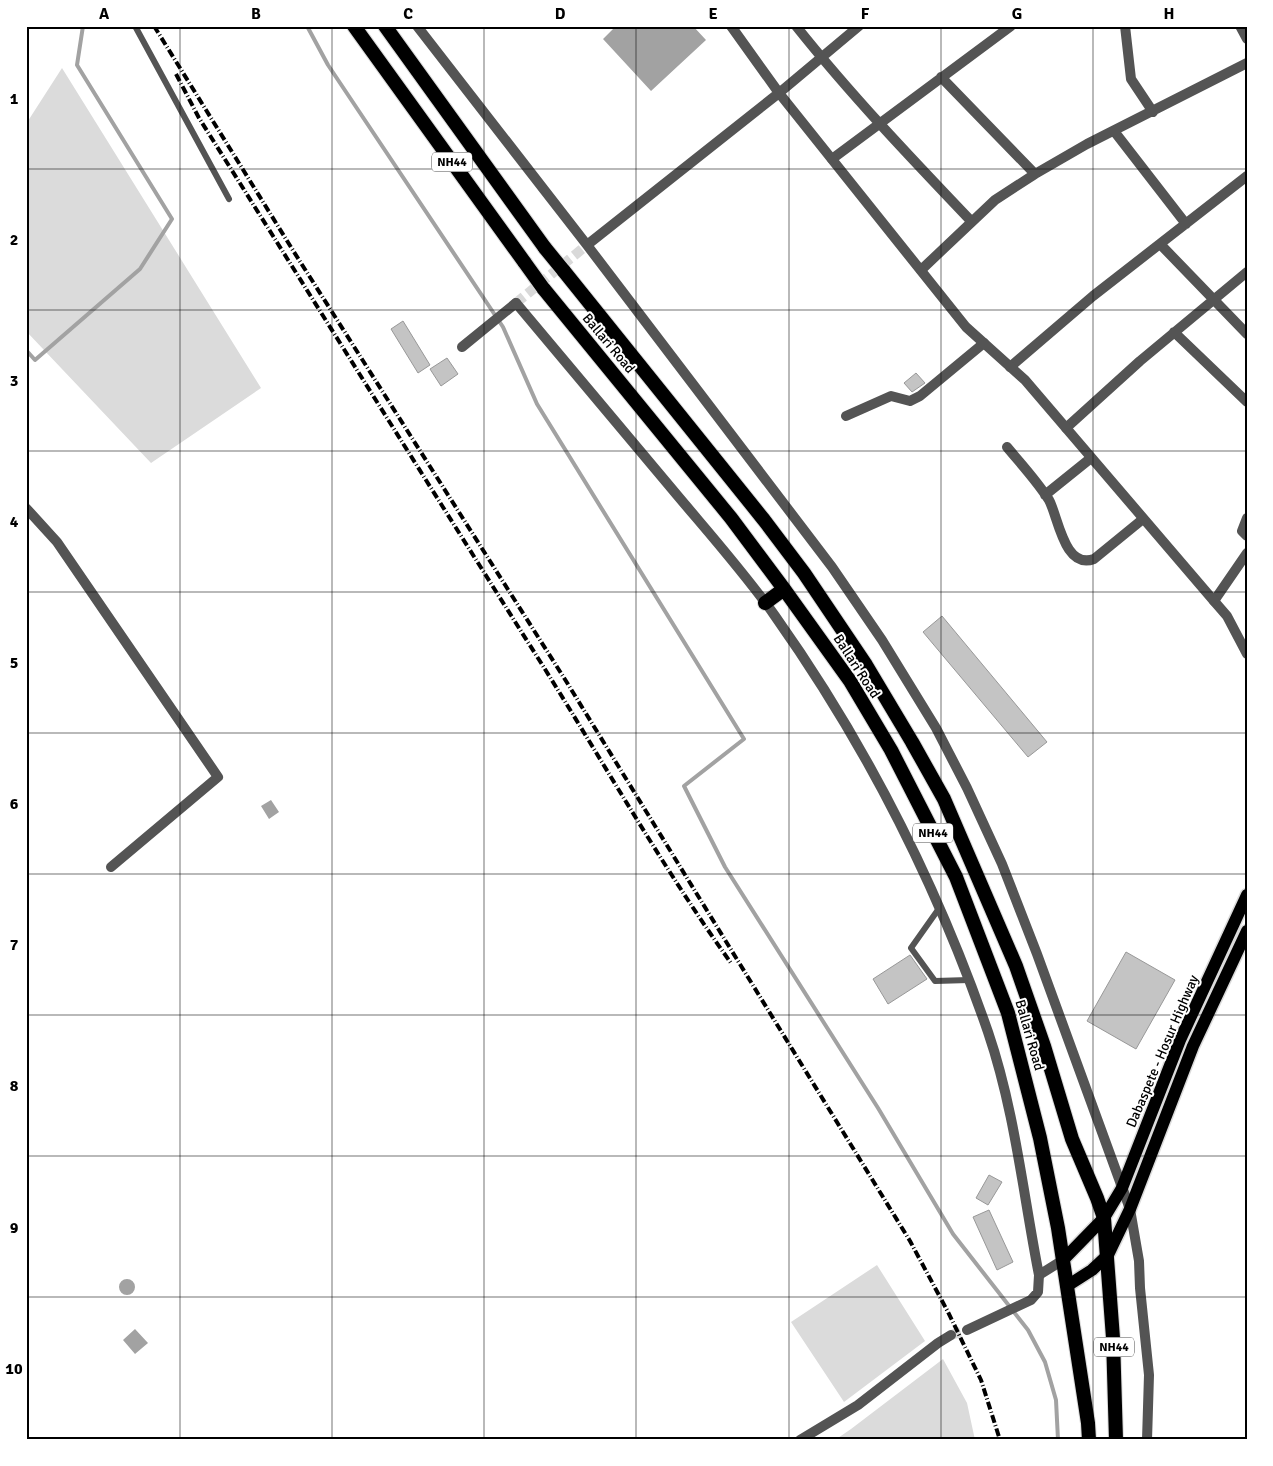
<svg xmlns="http://www.w3.org/2000/svg" width="1273" height="1466" viewBox="0 0 1273 1466" font-family="Signika,sans-serif">
<style>
.green{fill:#dbdbdb}
.water{fill:#a2a2a2}
.lines{fill:none;stroke-linecap:round;stroke-linejoin:round}
.stream{stroke:#a2a2a2;stroke-width:4}
.building{fill:#c4c4c4;stroke:#989898}
.minor-tunnel{stroke:#d9d9d9;stroke-width:10;stroke-dasharray:10 5;stroke-linecap:butt}
.tertiary-tunnel{stroke:#d9d9d9;stroke-width:10;stroke-dasharray:10 5;stroke-linecap:butt}
.primary-casing{stroke:#dbdbdb;stroke-width:15}
.trunk-casing{stroke:#dbdbdb;stroke-width:16}
.service{stroke:#545454;stroke-width:6}
.minor{stroke:#545454;stroke-width:10}
.tertiary{stroke:#545454;stroke-width:10}
.primary{stroke:#000;stroke-width:12}
.trunk{stroke:#000;stroke-width:14}
.rail{stroke:#000;stroke-width:4;stroke-dasharray:8 2.5 1 2.5;stroke-linecap:butt}
.trunk-bridge-casing{stroke:#dbdbdb;stroke-width:16;stroke-linecap:butt}
.trunk-bridge{stroke:#000;stroke-width:14}
.grid{fill:none;stroke:#000;stroke-width:1;stroke-opacity:0.55}
.labels{text-anchor:middle;stroke-width:4;stroke-linejoin:round;paint-order:stroke}
.shield{fill:#fff;stroke:#4c4c4c;stroke-width:1}
.shield-label{font-size:12px;font-weight:bold;fill:#000}
.street-label{font-size:14px;fill:#000;stroke:#fff}
.neatline{fill:none;stroke:#000;stroke-width:2}
.grid-label{font-size:16px;text-anchor:middle;font-weight:bold;fill:#000}
</style>
<rect width="100%" height="100%" fill="#fff"/>
<path class="green" d="M 62,68 L 261,388 L 151,463 L 26,331 L 26,124 Z
M 877,1265 L 925,1341 L 844,1402 L 791,1322 Z
M 943,1359 L 967,1403 L 975,1440 L 835,1440 L 851,1429 Z"/>
<path class="water" d="M 616,26 L 693,26 L 706,40 L 651,91 L 603,39 Z
M 271,800 L 279,812 L 269,819 L 261,806 Z
M119 1287a8 8 0 1 1 16 0a8 8 0 1 1-16 0Z
M 135,1329 L 148,1343 L 135,1354 L 123,1340 Z"/>
<g class="lines">
<path class="stream" d="M 307,26 L 328,65 L 503,327 L 537,404 L 744,739 L 684,786 L 725,867 L 878,1108 L 953,1234 L 1028,1330 L 1045,1362 L 1056,1400 L 1058,1440
M 26,350 L 35,360 L 140,269 L 172,219 L 77,65 L 83,26"/>
</g>
<path class="building" d="M 403,321 L 430,365 L 418,373 L 391,329 Z
M 447,358 L 458,374 L 441,386 L 430,369 Z
M 916,373 L 925,383 L 912,392 L 904,383 Z
M 942,616 L 1047,742 L 1028,757 L 923,632 Z
M 1126,952 L 1175,980 L 1136,1049 L 1087,1021 Z
M 910,955 L 927,979 L 888,1004 L 873,979 Z
M 989,1175 L 1002,1182 L 988,1205 L 976,1198 Z
M 989,1210 L 1013,1262 L 997,1270 L 973,1217 Z"/>
<g class="lines">
<path class="minor-tunnel" d="M 951,1335 L 967,1330"/>
<path class="tertiary-tunnel" d="M 516,303 L 587,245"/>
<g class="primary-casing">
<path id="primary" d="M 1063,1260 L 1104,1218 L 1122,1188 L 1180,1040 L 1247,895
M 1067,1286 L 1092,1270 L 1108,1255 L 1130,1209 L 1193,1046 L 1247,931"/>
</g>
<g class="trunk-casing">
<path id="trunk" d="M 354,26 L 525,263
M 385,26 L 545,248
M 563,270 L 764,520 L 804,573 L 866,665 L 912,742 L 944,799 L 1016,966 L 1044,1046 L 1072,1139 L 1097,1198 L 1104,1218 L 1113,1338 L 1116,1440
M 543,288 L 731,518 L 784,589 L 850,681 L 891,750 L 956,877 L 1008,1013 L 1040,1138 L 1058,1228 L 1088,1423 L 1089,1440
M 765,603 L 784,589"/>
</g>
<path class="service" d="M 135,26 L 229,199
M 940,907 L 911,948 L 935,981 L 969,980"/>
<path class="minor" d="M 796,26 C 851,95 911,158 972,222
M 1125,26 L 1131,79 L 1153,112
M 1240,26 L 1247,39
M 941,77 L 1035,174
M 779,93 L 859,26
M 1114,131 L 1186,224
M 832,159 L 1011,26
M 1160,244 L 1247,334
M 921,270 L 995,200 L 1035,174 L 1087,144 L 1247,63
M 1174,332 L 1247,402
M 462,347 L 516,303
M 1010,367 L 1093,296 L 1247,176
M 846,416 L 891,396 L 910,401 L 920,396 L 984,343
M 1066,428 L 1140,361 L 1247,272
M 1007,447 C 1021,464 1037,481 1049,500 C 1058,516 1064,570 1094,559 L 1143,519
M 1045,495 L 1091,458
M 26,508 L 57,542 L 218,777 L 111,867
M 1247,518 L 1242,531 L 1247,536
M 1214,601 L 1247,553
M 967,1330 L 1031,1300 L 1038,1292 L 1039,1275
M 800,1440 L 858,1405 L 938,1343 L 951,1335"/>
<path class="tertiary" d="M 417,26 L 587,245 L 832,567 L 882,640 L 936,728 L 967,788 L 1002,864 L 1037,954 L 1130,1209 L 1139,1261 L 1140,1288 L 1149,1375 L 1147,1440
M 731,26 L 779,93 L 966,327 L 1025,380 L 1214,601 L 1227,616 L 1247,654
M 587,245 L 779,93
M 516,303 C 568,365 620,427 672,489 C 707,531 744,572 775,616 C 865,743 937,885 988,1032 C 1015,1111 1023,1194 1039,1275 L 1063,1260"/>
<use href="#primary" class="primary"/>
<use href="#trunk" class="trunk"/>
<path class="rail" d="M 154,26 L 294,252 L 566,681 L 910,1241 L 948,1312 L 981,1380 L 1000,1440
M 176,74 L 199,118 C 314,301 428,484 543,666 C 605,765 663,868 731,963"/>
<g class="trunk-bridge-casing">
<path id="trunk-bridge" d="M 545,248 L 563,270
M 525,263 L 543,288"/>
</g>
<use href="#trunk-bridge" class="trunk-bridge"/>
</g>
<path class="grid" d="M 180,26 L 180,1440M 332,26 L 332,1440M 484,26 L 484,1440M 636,26 L 636,1440M 789,26 L 789,1440M 941,26 L 941,1440M 1093,26 L 1093,1440M 26,169 L 1247,169M 26,310 L 1247,310M 26,451 L 1247,451M 26,592 L 1247,592M 26,733 L 1247,733M 26,874 L 1247,874M 26,1015 L 1247,1015M 26,1156 L 1247,1156M 26,1297 L 1247,1297"/>
<g class="labels">
<g class="shield">
<rect x="432" y="152.5" width="40" height="19" rx="4"/>
<rect x="913" y="823.5" width="40" height="19" rx="4"/>
<rect x="1094" y="1337.5" width="40" height="19" rx="4"/>
</g>
<g class="shield-label">
<text x="452" y="166">NH44</text>
<text x="933" y="837">NH44</text>
<text x="1114" y="1351">NH44</text>
</g>
<g class="street-label">
<text transform="translate(609 343) rotate(50)" y="5">Ballari Road</text>
<text transform="translate(857 666) rotate(57)" y="5">Ballari Road</text>
<text transform="translate(1030 1035) rotate(74)" y="5">Ballari Road</text>
<text transform="translate(1162 1051) rotate(-67)" y="5">Dabaspete - Hosur Highway</text>
</g>
</g>
<rect width="1273" height="1466" fill="none" stroke="#ffffff" stroke-width="55"/>
<rect x="28" y="28" width="1218" height="1410" class="neatline"/>
<g class="grid-label">
<text x="104" y="19">A</text>
<text x="256" y="19">B</text>
<text x="408" y="19">C</text>
<text x="560" y="19">D</text>
<text x="713" y="19">E</text>
<text x="865" y="19">F</text>
<text x="1017" y="19">G</text>
<text x="1169" y="19">H</text>
<text x="14" y="104">1</text>
<text x="14" y="245">2</text>
<text x="14" y="386">3</text>
<text x="14" y="527">4</text>
<text x="14" y="668">5</text>
<text x="14" y="809">6</text>
<text x="14" y="950">7</text>
<text x="14" y="1091">8</text>
<text x="14" y="1233">9</text>
<text x="14" y="1374">10</text>
</g>
</svg>
